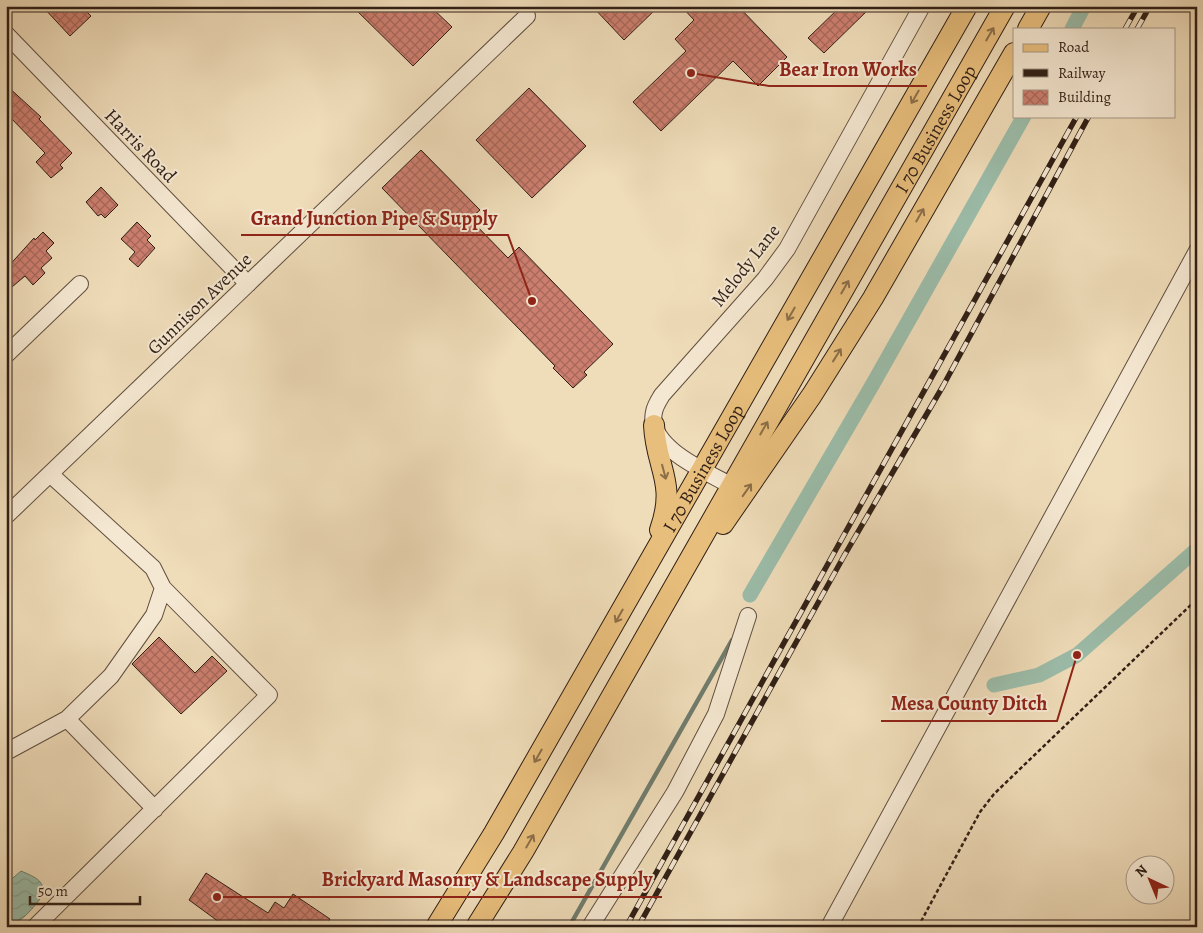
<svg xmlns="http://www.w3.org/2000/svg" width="1203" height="933" viewBox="0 0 1203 933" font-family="Alegreya,serif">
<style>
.water{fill:url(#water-waves);stroke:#707d6e}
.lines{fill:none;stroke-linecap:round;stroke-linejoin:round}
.stream{stroke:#707d6e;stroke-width:4.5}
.canal{stroke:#9bbca9;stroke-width:15}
.building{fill:url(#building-cross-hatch);stroke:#301f16}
.minor-casing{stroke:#604e3f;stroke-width:18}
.major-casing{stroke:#301f16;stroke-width:22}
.path{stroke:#301f16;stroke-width:2.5;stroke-dasharray:4 2.5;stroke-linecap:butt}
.minor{stroke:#f5e8d2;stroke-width:16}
.major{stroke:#e8be7c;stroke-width:20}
.rail-casing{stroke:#301f16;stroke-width:5.5}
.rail{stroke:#f5e8d2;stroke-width:4;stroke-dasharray:11;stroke-linecap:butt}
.oneway{stroke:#8c6e49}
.labels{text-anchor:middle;stroke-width:4;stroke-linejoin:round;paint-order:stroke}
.street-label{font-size:19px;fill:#301f16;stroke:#f5e8d2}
.leader{fill:none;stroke:#8f2418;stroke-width:2}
.callout-dot{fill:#8f2418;stroke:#f5e8d2;stroke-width:2}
.callout-label{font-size:20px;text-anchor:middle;font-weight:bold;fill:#8f2418;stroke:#f5e8d2;stroke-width:4;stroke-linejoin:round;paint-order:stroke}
</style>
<defs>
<pattern id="water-waves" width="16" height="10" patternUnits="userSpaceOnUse" patternTransform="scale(1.25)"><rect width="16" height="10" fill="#9bbca9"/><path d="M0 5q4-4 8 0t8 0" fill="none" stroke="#86a191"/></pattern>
<pattern id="building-cross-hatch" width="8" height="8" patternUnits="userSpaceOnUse" patternTransform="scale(1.25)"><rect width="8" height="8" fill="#cd7f6f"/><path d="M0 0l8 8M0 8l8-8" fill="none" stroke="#a7675a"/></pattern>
</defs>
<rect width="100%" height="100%" fill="#efdcb9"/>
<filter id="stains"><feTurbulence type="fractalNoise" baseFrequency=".004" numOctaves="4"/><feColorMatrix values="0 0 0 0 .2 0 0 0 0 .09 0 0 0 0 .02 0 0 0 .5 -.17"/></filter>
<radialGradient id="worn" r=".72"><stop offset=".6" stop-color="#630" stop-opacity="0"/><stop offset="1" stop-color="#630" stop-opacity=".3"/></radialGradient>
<path class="water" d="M 21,871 C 32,876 46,880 43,895 C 33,908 23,922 6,927 L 6,884 Z"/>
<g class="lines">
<path class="stream" d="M 569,927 L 732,640"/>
<path class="canal" d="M 1072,29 L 1084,6
M 750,595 L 874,382 L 1024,116
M 994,685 L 1039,675 L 1077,655 L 1197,549"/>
</g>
<path class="building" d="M 42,6 L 81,6 L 91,16 L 70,36 Z
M 352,6 L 430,6 L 452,27 L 413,66 Z
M 592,6 L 659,6 L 624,40 Z
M 681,6 L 738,6 L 787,57 L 758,86 L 733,61 L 661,131 L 633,102 L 686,51 L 675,39 L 694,20 Z
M 841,6 L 872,6 L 824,53 L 808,38 Z
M 6,85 L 41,117 L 39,119 L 72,153 L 60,165 L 63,168 L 51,178 L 36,162 L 45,153 L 6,113 Z
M 529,88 L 586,146 L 532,198 L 476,140 Z
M 421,150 L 480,210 L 470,219 L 508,258 L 519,247 L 613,344 L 584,372 L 587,375 L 573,388 L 553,368 L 555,366 L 382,188 Z
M 101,187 L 118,205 L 105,218 L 101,214 L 98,216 L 86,202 Z
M 137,222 L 151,236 L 147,240 L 155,248 L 138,267 L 129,259 L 135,252 L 121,239 Z
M 43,232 L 54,243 L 46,251 L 52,258 L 41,268 L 45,273 L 33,285 L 25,276 L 6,292 L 6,269 L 34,238 L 35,240 Z
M 159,637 L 195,673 L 212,656 L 227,671 L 181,714 L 132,664 Z
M 206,873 L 268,913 L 275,902 L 284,908 L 293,894 L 330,919 L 325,927 L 226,927 L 189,900 Z"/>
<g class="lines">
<g class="minor-casing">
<path id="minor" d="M 6,34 L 248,284
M 6,355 L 80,284
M 732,486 C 707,472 646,447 654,412 C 655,406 659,400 662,395 L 765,279 L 787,249 L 922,6
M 6,516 L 527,16
M 67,719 L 155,809
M 6,752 L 67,719 L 111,676 L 154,615 L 163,588
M 35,927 L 269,695 L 163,588 L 153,568 L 50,474
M 590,927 L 675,792 L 716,714 L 748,616
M 829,927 L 1197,251"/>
</g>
<g class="major-casing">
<g id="major">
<path d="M 1028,29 L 1041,6"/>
<path d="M 654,425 C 656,469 677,482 660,530"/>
<path d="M 723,524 L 812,395 L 873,298 L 1014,53"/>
<path id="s1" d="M 436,927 L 494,833 L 967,6"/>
<path id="s2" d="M 476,927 L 523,852 L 1005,6"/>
</g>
</g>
<path class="path" d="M 918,927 L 980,812 L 994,794 L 1197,599"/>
<use href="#minor" class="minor"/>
<use href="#major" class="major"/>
<g class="rail-casing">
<path id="rail" d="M 1125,29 L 1138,6
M 1137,29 L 1150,6
M 626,927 L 1077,116
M 638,927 L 844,556 L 943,386 L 1089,116"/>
</g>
<use href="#rail" class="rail"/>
</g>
<defs><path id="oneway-shaft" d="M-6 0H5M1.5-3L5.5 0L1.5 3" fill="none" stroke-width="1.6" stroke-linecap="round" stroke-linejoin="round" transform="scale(1.25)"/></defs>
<g class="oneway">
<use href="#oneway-shaft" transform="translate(990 34) rotate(-60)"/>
<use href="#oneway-shaft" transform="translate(915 97) rotate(120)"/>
<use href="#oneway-shaft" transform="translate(920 215) rotate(-60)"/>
<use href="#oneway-shaft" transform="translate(845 287) rotate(-60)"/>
<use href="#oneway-shaft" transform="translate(791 314) rotate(120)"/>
<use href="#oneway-shaft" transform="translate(837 355) rotate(-58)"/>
<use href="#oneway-shaft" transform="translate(764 428) rotate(-60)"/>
<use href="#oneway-shaft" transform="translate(664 472) rotate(75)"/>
<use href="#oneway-shaft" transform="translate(747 490) rotate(-55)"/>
<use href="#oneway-shaft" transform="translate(619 616) rotate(120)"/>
<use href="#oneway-shaft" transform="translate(538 756) rotate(120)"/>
<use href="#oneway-shaft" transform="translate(530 841) rotate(-60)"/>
</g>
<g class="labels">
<g class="street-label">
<text dy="7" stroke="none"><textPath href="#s2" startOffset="921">I 70 Business Loop</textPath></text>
<text transform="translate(141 145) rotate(46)" y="7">Harris Road</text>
<text transform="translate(745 265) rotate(-52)" y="7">Melody Lane</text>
<text transform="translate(199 303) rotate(-44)" y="7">Gunnison Avenue</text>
<text dy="7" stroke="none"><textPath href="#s1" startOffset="531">I 70 Business Loop</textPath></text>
</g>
</g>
<path class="leader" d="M691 73L769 86H927M532 301L508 235H241M1077 655L1057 721H881M217 897L311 897H662"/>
<g class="callout-dot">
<circle cx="691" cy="73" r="5"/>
<circle cx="532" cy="301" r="5"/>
<circle cx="1077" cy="655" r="5"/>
<circle cx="217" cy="897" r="5"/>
</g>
<g class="callout-label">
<text x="848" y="76">Bear Iron Works</text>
<text x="374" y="225">Grand Junction Pipe &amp; Supply</text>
<text x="969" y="710">Mesa County Ditch</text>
<text x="487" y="886">Brickyard Masonry &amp; Landscape Supply</text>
</g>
<rect width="1203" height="933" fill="none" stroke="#efdcb9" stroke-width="25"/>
<rect x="8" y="8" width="1188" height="918" fill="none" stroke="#301f16" stroke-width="2.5"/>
<rect x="12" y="12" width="1178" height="908" fill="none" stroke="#301f16"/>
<rect x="1013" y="28" width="162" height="90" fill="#f5e8d2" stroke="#a69887"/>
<rect x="1023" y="44" width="25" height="8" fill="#e8be7c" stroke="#a69887"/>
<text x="1058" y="52" font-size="15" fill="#301f16">Road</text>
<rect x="1023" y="69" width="25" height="8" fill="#301f16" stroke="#a69887"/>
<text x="1058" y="78" font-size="15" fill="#301f16">Railway</text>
<rect x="1023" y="90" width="25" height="15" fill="url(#building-cross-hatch)" stroke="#a69887"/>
<text x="1058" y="102" font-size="15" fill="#301f16">Building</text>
<g transform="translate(1150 880) rotate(316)"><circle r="24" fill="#f5e8d2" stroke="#a69887"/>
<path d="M0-4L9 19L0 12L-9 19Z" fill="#8f2418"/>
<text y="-8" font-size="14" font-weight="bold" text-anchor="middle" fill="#301f16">N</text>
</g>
<path d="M30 896v8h110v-8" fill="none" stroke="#301f16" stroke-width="2.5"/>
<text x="38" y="896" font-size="15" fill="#301f16" stroke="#f5e8d2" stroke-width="4" paint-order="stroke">50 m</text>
<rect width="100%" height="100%" filter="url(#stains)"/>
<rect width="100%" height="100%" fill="url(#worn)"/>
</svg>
